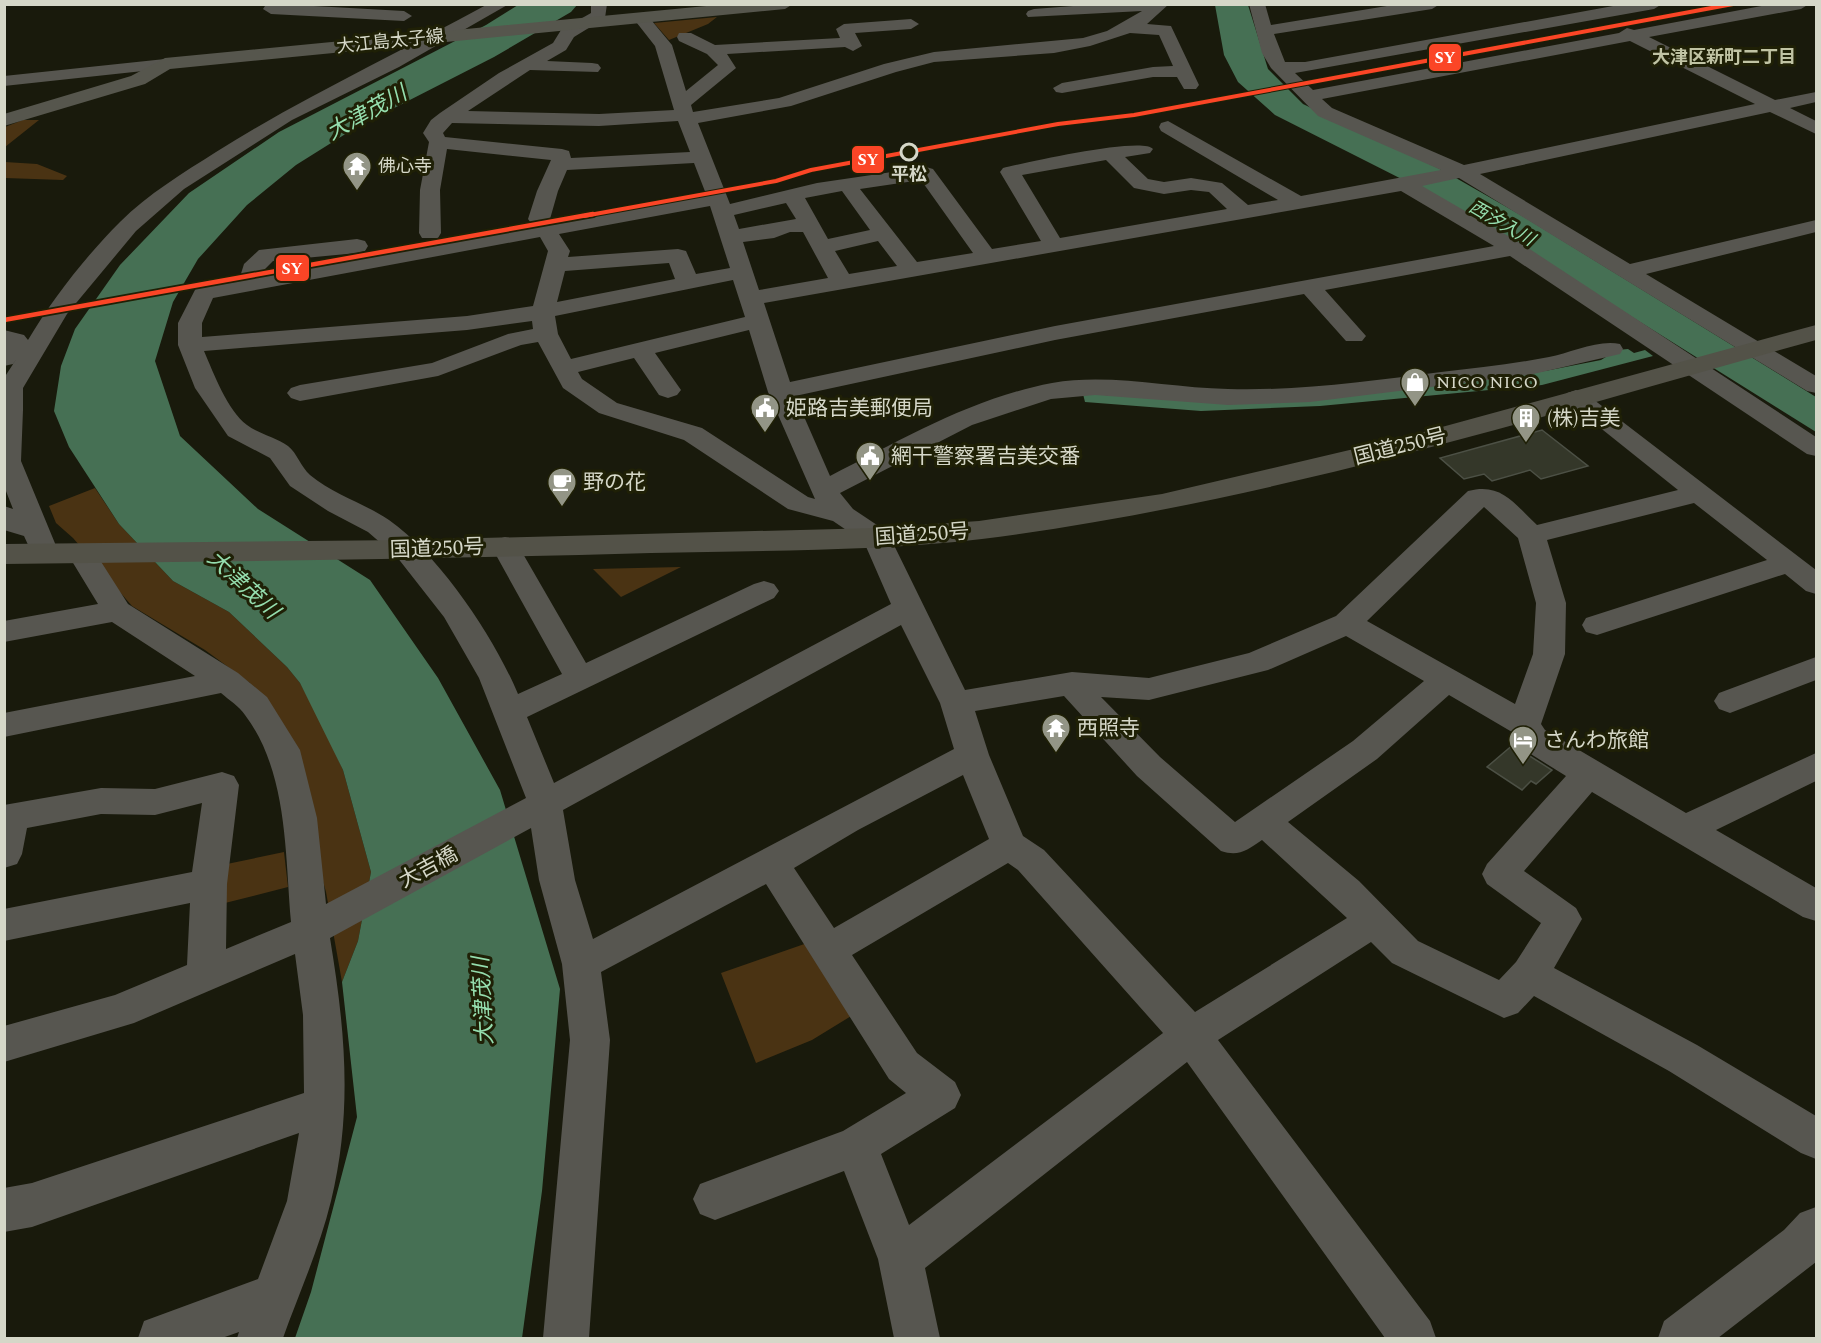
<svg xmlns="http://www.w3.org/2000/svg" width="1821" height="1343" viewBox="0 0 1821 1343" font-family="Spectral,'Noto Sans JP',serif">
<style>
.green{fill:#4a3313}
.water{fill:#467054}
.building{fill:#343729;stroke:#4c5045;stroke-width:1.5}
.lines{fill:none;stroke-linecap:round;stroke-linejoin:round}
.minor{fill:#575650;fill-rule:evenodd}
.major{fill:#56564d;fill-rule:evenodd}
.highway{fill:#535248;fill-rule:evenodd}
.rail-1-far1-casing{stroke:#1f2006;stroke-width:6}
.rail-1-casing{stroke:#1f2006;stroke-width:8}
.rail-1-far1{stroke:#fb4526;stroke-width:4}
.rail-1{stroke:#fb4526;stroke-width:4.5}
.stop-dot{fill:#1f2006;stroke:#d5d7c8;stroke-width:3}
.labels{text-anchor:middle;stroke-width:6;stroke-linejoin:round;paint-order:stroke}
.far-street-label{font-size:18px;fill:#d5d7c8;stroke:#1f2006}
.far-neighbourhood-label{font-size:18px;font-weight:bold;fill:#c0c3a4;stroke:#1f2006}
.far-poi-label{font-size:18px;fill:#d5d7c8;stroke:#1f2006;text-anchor:start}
.far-stop-label{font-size:18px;font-weight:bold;fill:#d5d7c8;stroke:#1f2006}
.far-water-label{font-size:18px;font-style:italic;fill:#95deae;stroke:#1f2006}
.poi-label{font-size:21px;fill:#d5d7c8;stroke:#1f2006;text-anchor:start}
.street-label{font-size:21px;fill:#d5d7c8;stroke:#1f2006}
.water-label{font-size:22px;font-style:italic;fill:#95deae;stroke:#1f2006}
.line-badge{stroke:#1f2006;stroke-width:2}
.badge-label{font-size:16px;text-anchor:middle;font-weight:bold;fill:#fff}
</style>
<rect width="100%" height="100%" fill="#191a0c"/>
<path class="green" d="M 717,17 L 708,24 L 669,40 L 654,23 Z
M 23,120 L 39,120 L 5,147 L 5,127 Z
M 5,162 L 37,164 L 67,176 L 63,180 L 5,178 Z
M 95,488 L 119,524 L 173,581 L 229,612 L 287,667 L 300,683 L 327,734 L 343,770 L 371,872 L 358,941 L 342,982 L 326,892 L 313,845 L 250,683 L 205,650 L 132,606 L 73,538 L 56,523 L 49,506 Z
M 681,567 L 621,597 L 593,569 Z
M 284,852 L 288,887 L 225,903 L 227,864 Z
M 813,941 L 861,1010 L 812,1040 L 756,1063 L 721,973 Z"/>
<path class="water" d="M 518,5 L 577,5 L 571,12 L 494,57 L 355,128 L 296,165 L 247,205 L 198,259 L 173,302 L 155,361 L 180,436 L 258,509 L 370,580 L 438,678 L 500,790 L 560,989 L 542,1191 L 522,1338 L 295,1338 L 311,1292 L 357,1117 L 342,982 L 358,941 L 371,872 L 343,770 L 300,683 L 287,667 L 229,612 L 173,581 L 119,524 L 69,447 L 54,411 L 61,366 L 75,329 L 120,265 L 189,193 L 279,132 L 486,25 Z
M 1215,5 L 1248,5 L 1268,69 L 1303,104 L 1442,170 L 1524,217 L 1816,397 L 1816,432 L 1453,205 L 1275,115 L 1238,82 L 1224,55 Z
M 1628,349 L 1634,353 L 1645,350 L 1653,356 L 1542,385 L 1320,406 L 1201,411 L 1085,402 L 1083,394 L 1211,400 L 1545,371 L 1601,360 L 1617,350 Z"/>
<path class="building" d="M 1542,430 L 1588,466 L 1541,479 L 1530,470 L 1492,481 L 1484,474 L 1464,479 L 1440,458 Z
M 1515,743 L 1520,750 L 1552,770 L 1536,784 L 1531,781 L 1522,790 L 1487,767 Z"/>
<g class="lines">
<path class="minor" d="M 278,4 L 404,11 L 412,16 L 404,21 L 271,14 L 263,9 L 265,6 Z
M 488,4 L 509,4 L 399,67 L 292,120 L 184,189 L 136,231 L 67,314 L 23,388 L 23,410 L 21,461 L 59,553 L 55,560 L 45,562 L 35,560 L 24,536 L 4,530 L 4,506 L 13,509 L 4,486 L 4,378 L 17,358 L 13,364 L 4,366 L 4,330 L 24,335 L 28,340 C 53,298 86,256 120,222 C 148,194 183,173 216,152 C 303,97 397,54 488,4 Z
M 591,4 L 607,4 L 605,18 L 574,37 L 566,50 L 547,61 L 592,63 L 598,64 L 601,68 L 598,72 L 530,70 L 468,111 L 599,114 L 674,110 L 655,46 L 633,18 L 641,13 L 647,15 L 672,45 L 686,91 L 718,65 L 707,54 L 679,41 L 677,37 L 679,33 L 691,33 L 715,45 L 840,38 L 836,29 L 844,24 L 911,19 L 919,24 L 911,29 L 855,33 L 862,46 L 853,51 L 845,47 L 727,54 L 736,68 L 691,105 L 693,112 L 779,98 L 884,64 L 934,52 L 1083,38 L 1107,31 L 1142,11 L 1028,17 L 1026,14 L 1028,11 L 1034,9 L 1099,4 L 1169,4 L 1147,24 L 1171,26 L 1199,85 L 1196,89 L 1184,89 L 1177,77 L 1153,77 L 1062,93 L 1056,92 L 1053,88 L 1062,83 L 1153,67 L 1173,66 L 1159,35 L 1130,33 L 1090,46 L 1054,53 L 934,62 L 896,72 L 791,106 L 698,123 L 730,204 L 817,183 L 926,167 L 933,169 L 992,249 L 1041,241 L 1000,172 L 1003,168 C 1024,163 1143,136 1153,149 L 1150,153 L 1125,157 L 1148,179 L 1164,182 L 1191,178 L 1222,183 L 1248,205 L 1278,200 L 1161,131 L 1159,127 L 1161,123 L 1168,121 L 1301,196 L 1441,170 L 1318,116 L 1271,68 L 1262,53 L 1249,4 L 1265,4 L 1271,25 L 1399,4 L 1440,4 L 1432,9 L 1274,34 L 1285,62 L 1305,62 L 1624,4 L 1662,4 L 1654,9 L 1295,73 L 1313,90 L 1619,33 L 1627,28 L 1634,30 L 1772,4 L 1809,4 L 1801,9 L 1649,37 L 1775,100 L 1816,92 L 1816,102 L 1790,108 L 1816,121 L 1816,134 L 1770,112 L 1480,174 L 1630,264 L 1816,220 L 1816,232 L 1646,274 L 1816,376 L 1816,393 L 1807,391 L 1459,178 L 1422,186 L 1522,244 L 1816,437 L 1816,456 L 1807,454 L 1510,256 L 1325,290 L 1366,336 L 1362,341 L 1346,341 L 1304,294 L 1055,340 L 795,396 L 830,476 C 901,440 972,398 1052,383 C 1110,373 1169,388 1228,389 C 1299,391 1370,381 1441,372 C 1477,368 1513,364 1549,357 C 1570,353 1599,339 1620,344 L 1623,349 L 1620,354 L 1529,375 L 1310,402 L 1228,405 L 1095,395 L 1051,399 L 972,425 L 840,493 L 853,509 L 886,531 L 890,537 L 965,690 L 1072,672 L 1149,678 L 1249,653 L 1336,616 L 1468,491 C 1502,482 1514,504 1537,525 L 1678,490 L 1563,398 L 1567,393 L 1576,390 L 1585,393 L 1816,570 L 1816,594 L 1806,591 L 1785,574 L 1597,635 L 1586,632 L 1582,625 L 1586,618 L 1767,560 L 1694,503 L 1547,540 L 1566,603 L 1565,654 L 1541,724 L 1545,730 L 1686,813 L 1816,753 L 1816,781 L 1716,830 L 1816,888 L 1816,921 L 1803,917 L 1592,792 L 1524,871 L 1576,908 L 1582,919 L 1554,968 L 1697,1045 L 1816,1116 L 1816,1159 L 1801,1153 L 1669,1071 L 1534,996 L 1518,1013 L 1504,1018 L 1392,963 L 1371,942 L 1218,1040 L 1430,1321 L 1436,1338 L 1385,1338 L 1187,1062 L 925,1268 L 940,1338 L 894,1338 L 878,1259 L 844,1171 L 715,1220 L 700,1214 L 693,1199 L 700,1184 L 843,1131 L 906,1093 L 889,1079 L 766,884 L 601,972 L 610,1040 L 589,1338 L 543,1338 L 570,1040 L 562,964 L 539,880 L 531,828 L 330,938 C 345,1029 353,1110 331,1201 C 320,1247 299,1293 283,1338 L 237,1338 L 239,1332 L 222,1338 L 138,1338 L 144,1321 L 258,1279 L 287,1201 L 299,1133 L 32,1227 L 4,1232 L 4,1188 L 32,1183 L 304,1093 L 303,1015 L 295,954 L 134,1023 L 4,1062 L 4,1026 L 115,995 L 187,965 L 190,903 L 4,941 L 4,909 L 192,872 L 202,803 L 155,815 L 101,814 L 27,828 L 22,854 L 17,864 L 4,868 L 4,805 L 101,788 L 155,789 L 222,772 L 234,776 L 239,785 L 227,884 L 226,949 L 291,922 C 285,854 288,772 245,715 C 239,706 229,700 221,693 L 4,737 L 4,713 L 195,676 L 112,622 L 4,642 L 4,621 L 98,604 L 67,553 L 71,546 L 81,544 L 91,546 L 128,604 L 238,673 L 267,697 L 300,750 L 317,818 L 326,904 L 526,798 L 479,678 L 444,617 L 397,557 L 368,532 L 328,511 L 290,486 L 270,458 L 228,436 L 195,388 L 178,345 L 178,323 L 196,288 L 239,280 L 244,264 L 259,250 L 357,239 L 365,241 L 368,246 L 365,251 L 357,253 L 273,261 L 263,271 L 262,276 L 533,226 L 528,219 L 537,191 L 551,160 L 447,149 L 440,190 L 441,233 L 438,238 L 422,238 L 419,233 L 420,190 L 429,142 L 423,133 L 431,120 L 440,113 L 499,73 L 553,43 L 561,30 L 591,13 ZM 1630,41 L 1755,104 L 1464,165 L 1332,108 L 1322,99 ZM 678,121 L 690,152 L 571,158 L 569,151 L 562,149 L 445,137 L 443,133 L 452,123 L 599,126 ZM 1106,160 L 1134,188 L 1164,194 L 1191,190 L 1209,192 L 1227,209 L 1060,238 L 1022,175 ZM 694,163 L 706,194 L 552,222 L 550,219 L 558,191 L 567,170 ZM 921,180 L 973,253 L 917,262 L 860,189 ZM 842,191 L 870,230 L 828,239 L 805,198 ZM 1401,191 L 1494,246 L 1055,326 L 790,382 L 764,303 ZM 786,203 L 796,219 L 739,229 L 734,215 ZM 710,206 L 730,268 L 696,274 L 686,251 L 678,249 L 568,257 L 570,251 L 559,234 ZM 790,232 L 803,232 L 828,278 L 759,290 L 743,242 L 774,238 ZM 540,237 L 548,251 L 533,306 L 467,316 L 202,337 L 202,323 L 213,298 ZM 878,241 L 897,266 L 849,274 L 835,251 ZM 669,263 L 675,279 L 557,302 L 565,271 ZM 733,280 L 745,317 L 571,359 L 558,334 L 555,316 ZM 532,321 L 533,329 L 508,334 L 432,363 L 300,385 L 291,388 L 287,393 L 291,398 L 300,401 L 438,376 L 521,345 L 538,342 L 563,388 L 599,413 L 684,440 L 788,509 L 833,521 L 864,542 L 891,604 L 554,783 L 527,717 L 774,598 L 779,591 L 774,584 L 764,581 L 754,584 L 586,663 L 515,540 L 505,537 L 495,540 L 491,546 L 562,674 L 518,694 C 494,637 440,556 389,520 C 364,503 334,495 310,475 C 301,467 297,453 288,446 C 276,437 259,434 247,425 C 227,410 214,374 204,351 L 467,330 ZM 749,330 L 768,392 L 815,499 L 808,497 L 702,428 L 617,403 L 582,379 L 578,372 L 634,358 L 659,395 L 668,398 L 677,395 L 681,390 L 655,353 ZM 1484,507 L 1518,538 L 1536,603 L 1533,654 L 1515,704 L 1367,621 ZM 901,625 L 940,703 L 954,749 L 593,939 L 575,880 L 563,810 ZM 1346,636 L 1424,681 L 1353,741 L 1235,822 L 1160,757 L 1101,697 L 1149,700 L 1268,670 ZM 1449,695 L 1512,732 L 1521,748 L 1566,776 L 1487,864 L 1482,874 L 1487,884 L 1541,923 L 1516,962 L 1499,980 L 1418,941 L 1359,881 L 1288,822 L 1377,759 ZM 1064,696 L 1137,776 L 1221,851 C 1239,857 1247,850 1262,840 L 1347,918 L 1195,1012 L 1044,850 L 1023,836 L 989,755 L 975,711 ZM 963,775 L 989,839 L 834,928 L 794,868 L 858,830 ZM 1008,863 L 1018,870 L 1163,1033 L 909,1225 L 881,1154 L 955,1108 L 961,1095 L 955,1082 L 917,1053 L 852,955 Z
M 165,59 L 174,64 L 171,68 L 4,86 L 4,76 Z
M 1816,657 L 1816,680 L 1730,713 L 1719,709 L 1714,701 L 1719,693 Z
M 1816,1207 L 1816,1262 L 1718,1338 L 1658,1338 L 1664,1321 L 1784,1230 L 1800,1213 Z"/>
<path class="major" d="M 727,4 L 793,4 L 785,9 L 170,69 L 145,84 L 4,126 L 4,114 L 131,76 L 165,58 Z"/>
<path class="highway" d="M 1816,325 L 1816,340 C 1542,416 1266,503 982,539 C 873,552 761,550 651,553 C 435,559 220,562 4,564 L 4,544 L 407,540 L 876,528 L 979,521 L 1162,494 L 1409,436 Z"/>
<g class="rail-1-far1-casing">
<path id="rail-1-far1" d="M 584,216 L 776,181 L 811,170 L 1058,124 L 1134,115 L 1733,4"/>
</g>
<g class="rail-1-casing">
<path id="rail-1" d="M 4,320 L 593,214"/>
</g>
<use href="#rail-1-far1" class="rail-1-far1"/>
<use href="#rail-1" class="rail-1"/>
</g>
<defs>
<g id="temple-pin" transform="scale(1.5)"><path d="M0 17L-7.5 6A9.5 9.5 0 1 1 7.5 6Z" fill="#939586" stroke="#1f2006"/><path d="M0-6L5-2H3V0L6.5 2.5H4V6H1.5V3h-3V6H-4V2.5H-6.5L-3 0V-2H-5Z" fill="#fff"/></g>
<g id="shop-pin" transform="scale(1.5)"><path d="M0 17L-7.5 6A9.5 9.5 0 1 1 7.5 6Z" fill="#939586" stroke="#1f2006"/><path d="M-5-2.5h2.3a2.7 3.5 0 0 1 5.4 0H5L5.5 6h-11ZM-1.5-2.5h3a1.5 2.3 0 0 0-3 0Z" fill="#fff"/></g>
<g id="civic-pin" transform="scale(1.5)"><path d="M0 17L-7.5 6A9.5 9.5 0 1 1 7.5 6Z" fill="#939586" stroke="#1f2006"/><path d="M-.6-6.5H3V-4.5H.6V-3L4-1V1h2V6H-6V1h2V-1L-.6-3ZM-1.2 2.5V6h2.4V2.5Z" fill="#fff"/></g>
<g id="building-pin" transform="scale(1.5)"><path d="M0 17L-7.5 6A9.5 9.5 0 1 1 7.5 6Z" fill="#939586" stroke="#1f2006"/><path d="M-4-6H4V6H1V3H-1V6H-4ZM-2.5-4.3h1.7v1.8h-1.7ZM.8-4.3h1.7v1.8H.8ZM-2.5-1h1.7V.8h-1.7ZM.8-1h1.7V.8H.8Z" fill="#fff"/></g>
<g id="cafe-pin" transform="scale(1.5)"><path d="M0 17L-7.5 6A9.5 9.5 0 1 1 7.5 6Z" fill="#939586" stroke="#1f2006"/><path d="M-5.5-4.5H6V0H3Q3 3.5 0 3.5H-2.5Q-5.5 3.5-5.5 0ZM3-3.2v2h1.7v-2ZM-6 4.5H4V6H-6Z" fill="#fff"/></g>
<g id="hotel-pin" transform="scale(1.5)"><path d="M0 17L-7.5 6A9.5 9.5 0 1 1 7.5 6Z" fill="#939586" stroke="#1f2006"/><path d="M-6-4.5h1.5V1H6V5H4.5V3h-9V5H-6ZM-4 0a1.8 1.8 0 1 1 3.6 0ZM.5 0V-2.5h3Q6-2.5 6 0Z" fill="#fff"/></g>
</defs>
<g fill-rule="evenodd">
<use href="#temple-pin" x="357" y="166"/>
<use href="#shop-pin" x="1415" y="382"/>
<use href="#civic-pin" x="765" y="408"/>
<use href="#building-pin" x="1526" y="418"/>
<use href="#civic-pin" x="870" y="456"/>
<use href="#cafe-pin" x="562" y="482"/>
<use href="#temple-pin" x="1056" y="728"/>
<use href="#hotel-pin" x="1523" y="740"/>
</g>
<circle class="stop-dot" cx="909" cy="152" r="8"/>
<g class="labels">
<g class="far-street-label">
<text transform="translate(390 41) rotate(-6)" y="6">大江島太子線</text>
</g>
<g class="far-neighbourhood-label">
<text x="1724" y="63">大津区新町二丁目</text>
</g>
<g class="far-poi-label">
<text x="378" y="172">佛心寺</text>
<text x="1436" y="388">NICO NICO</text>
</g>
<g class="far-stop-label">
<text x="909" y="180">平松</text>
</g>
<g class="far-water-label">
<text transform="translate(1502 223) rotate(30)" y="6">西汐入川</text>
</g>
<g class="poi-label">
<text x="786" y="415">姫路吉美郵便局</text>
<text x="1547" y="425">(株)吉美</text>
<text x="891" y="463">網干警察署吉美交番</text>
<text x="583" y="489">野の花</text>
<text x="1077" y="735">西照寺</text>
<text x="1544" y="747">さんわ旅館</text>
</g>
<g class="street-label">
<text transform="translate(1400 446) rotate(-14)" y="7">国道250号</text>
<text transform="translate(922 534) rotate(-4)" y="7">国道250号</text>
<text transform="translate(437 548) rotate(-2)" y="7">国道250号</text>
<text transform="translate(428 867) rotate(-28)" y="7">大吉橋</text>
</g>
<g class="water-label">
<text transform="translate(366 112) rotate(-29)" y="8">大津茂川</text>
<text transform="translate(244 584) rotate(43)" y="8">大津茂川</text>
<text transform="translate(482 1001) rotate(-93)" y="8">大津茂川</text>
</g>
</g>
<g class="line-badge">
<rect x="1428" y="43" width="34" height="29" rx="6" fill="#fb4526"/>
<rect x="851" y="145" width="34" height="29" rx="6" fill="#fb4526"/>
<rect x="275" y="254" width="35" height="28" rx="6" fill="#fb4526"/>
</g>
<g class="badge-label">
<text x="1445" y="63">SY</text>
<text x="868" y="165">SY</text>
<text x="292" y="274">SY</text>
</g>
<rect width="1821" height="1343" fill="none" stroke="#d5d7c8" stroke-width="12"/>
</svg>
